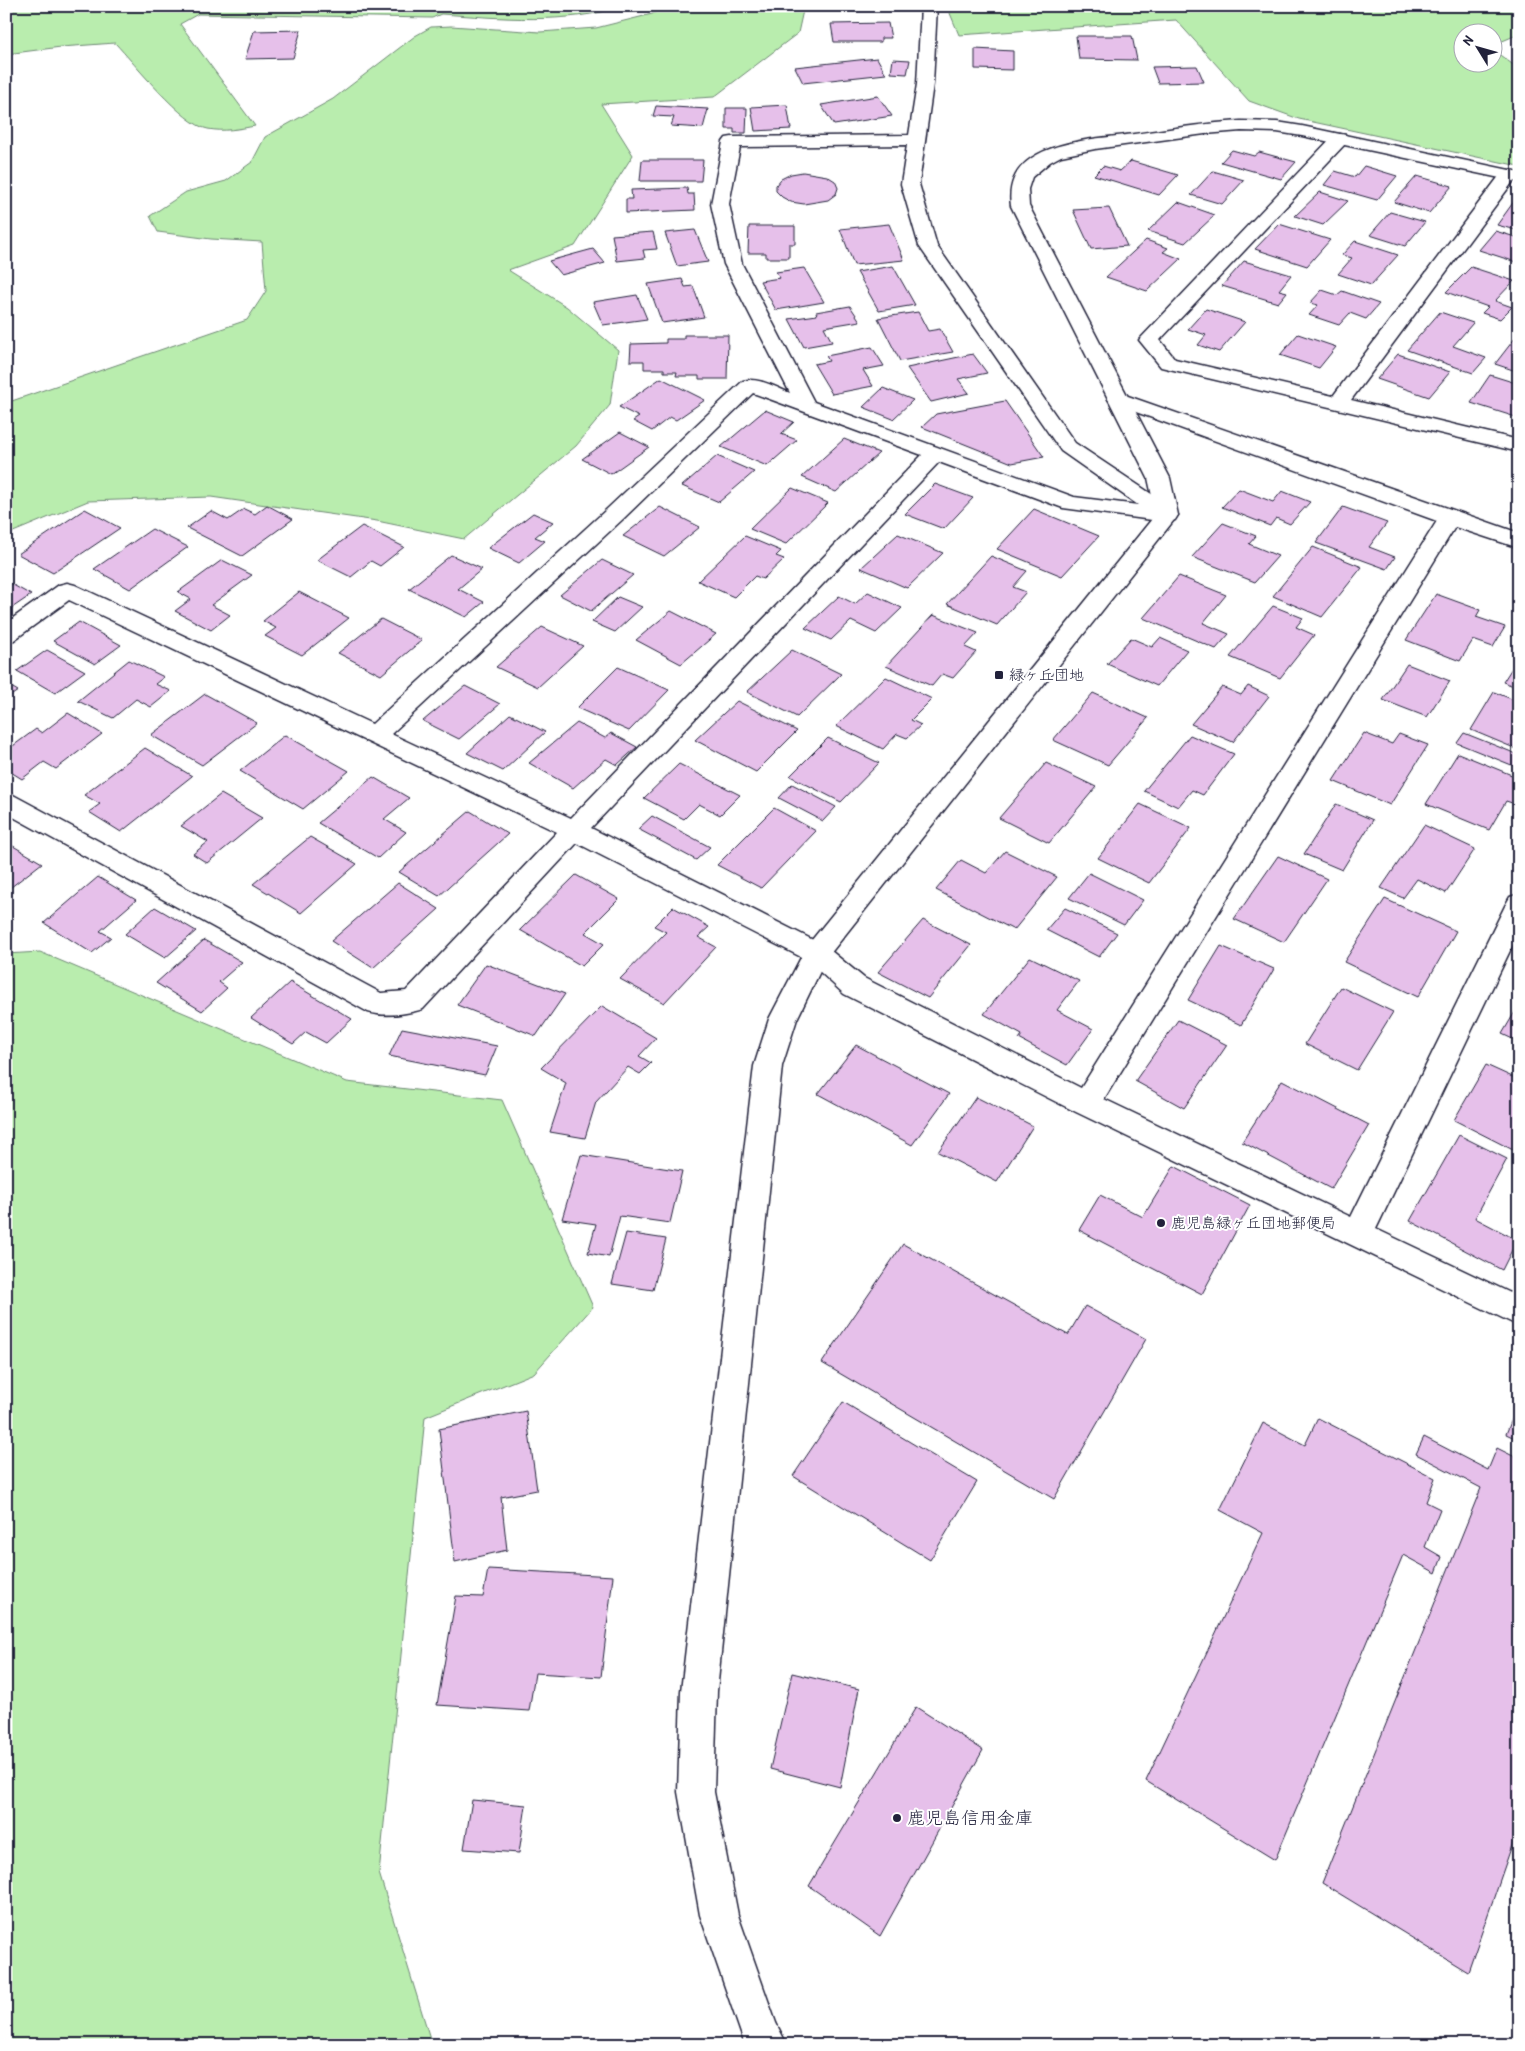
<svg xmlns="http://www.w3.org/2000/svg" width="1525" height="2051" viewBox="0 0 1525 2051" font-family="'Patrick Hand','Klee One',sans-serif">
<style>
.green{fill:#b9edae;stroke:#6e8874}
.building{fill:#e6c0ea;stroke:#22223b}
.lines{fill:none;stroke-linecap:round;stroke-linejoin:round}
.street-casing{stroke:#22223b;stroke-width:3}
.secondary-casing{stroke:#22223b;stroke-width:3}
.street{fill:#fff;fill-rule:evenodd}
.secondary{fill:#fff;fill-rule:evenodd}
.poi-dot{fill:#22223b;stroke:#fff;stroke-width:2}
.labels{text-anchor:middle;stroke-width:4;stroke-linejoin:round;paint-order:stroke}
.poi-label{font-size:15px;fill:#22223b;stroke:#fff;text-anchor:start}
.near-poi-label{font-size:18px;fill:#22223b;stroke:#fff;text-anchor:start}
</style>
<rect width="100%" height="100%" fill="#fff"/>
<filter id="ink" filterUnits="userSpaceOnUse"><feTurbulence type="fractalNoise" baseFrequency=".02" numOctaves="2"/><feDisplacementMap in="SourceGraphic" scale="10" xChannelSelector="R" yChannelSelector="G"/><feConvolveMatrix kernelMatrix="1 2 1 2 8 2 1 2 1" color-interpolation-filters="sRGB"/></filter>
<g filter="url(#ink)">
<path class="green" d="M 6,6 L 624,6 C 564,25 502,18 441,14 L 432,18 L 198,14 L 180,24 L 255,126 C 239,129 224,132 208,129 C 183,125 134,63 115,43 L 61,47 L 6,54 Z
M 667,6 L 804,6 L 798,33 L 714,97 L 601,104 L 633,155 L 575,246 L 508,270 L 567,307 L 618,350 L 610,405 L 576,446 L 464,539 L 377,521 L 211,497 L 88,501 L 6,535 L 6,403 L 247,320 L 266,291 L 262,242 L 211,239 L 158,232 L 150,216 L 186,192 L 226,181 L 252,162 L 265,137 L 333,99 L 415,36 L 431,27 L 451,26 L 540,32 L 596,28 L 652,14 Z
M 947,6 L 1519,6 L 1519,34 L 1493,45 L 1492,32 L 1462,32 L 1462,62 L 1492,62 L 1493,50 L 1519,69 L 1519,166 L 1299,119 L 1249,101 L 1176,20 L 959,35 Z
M 40,952 L 347,1082 L 502,1100 L 593,1307 L 534,1373 L 425,1417 L 379,1873 L 432,2045 L 6,2045 L 6,954 Z"/>
<path class="building" d="M 888,23 L 891,38 L 881,38 L 881,42 L 834,42 L 831,24 Z
M 301,30 L 293,58 L 245,59 L 254,31 Z
M 1076,36 L 1132,36 L 1137,60 L 1079,59 Z
M 975,49 L 1013,51 L 1013,70 L 975,69 Z
M 877,58 L 886,74 L 803,83 L 795,67 Z
M 893,59 L 910,60 L 907,74 L 891,73 Z
M 1197,66 L 1204,82 L 1158,83 L 1152,67 Z
M 878,96 L 892,116 L 834,125 L 821,105 Z
M 787,105 L 791,129 L 755,131 L 751,107 Z
M 656,106 L 708,109 L 703,128 L 671,126 L 674,117 L 653,116 Z
M 726,108 L 747,108 L 746,133 L 734,133 L 734,129 L 726,129 Z
M 1232,150 L 1254,156 L 1259,152 L 1296,162 L 1281,179 L 1221,162 Z
M 642,160 L 703,160 L 701,181 L 640,181 Z
M 1131,161 L 1178,175 L 1159,195 L 1094,175 L 1103,166 L 1120,171 Z
M 1364,166 L 1397,176 L 1377,200 L 1324,185 L 1335,171 L 1355,177 Z
M 1213,171 L 1244,180 L 1222,204 L 1191,195 Z
M 803,172 L 827,176 L 835,181 L 838,188 L 836,194 L 828,200 L 804,204 L 791,202 L 782,197 L 776,191 L 776,185 L 781,179 L 791,174 Z
M 1417,176 L 1452,186 L 1429,213 L 1394,202 Z
M 687,188 L 688,194 L 694,194 L 695,210 L 626,213 L 626,199 L 632,199 L 631,190 Z
M 1320,192 L 1348,201 L 1323,225 L 1295,216 Z
M 1515,200 L 1519,202 L 1519,231 L 1497,225 Z
M 1178,202 L 1215,215 L 1185,243 L 1148,231 Z
M 1109,208 L 1127,246 L 1091,249 L 1073,210 Z
M 1390,212 L 1425,222 L 1405,246 L 1370,235 Z
M 889,224 L 904,260 L 854,265 L 840,229 Z
M 1279,224 L 1330,240 L 1307,266 L 1255,249 Z
M 749,226 L 795,226 L 795,244 L 789,244 L 789,258 L 766,258 L 766,253 L 748,253 Z
M 695,230 L 708,262 L 677,266 L 665,233 Z
M 1495,231 L 1519,238 L 1519,263 L 1479,250 Z
M 653,232 L 657,249 L 643,250 L 645,258 L 617,261 L 612,235 Z
M 1146,240 L 1168,248 L 1163,252 L 1181,259 L 1147,291 L 1106,277 Z
M 1355,241 L 1398,255 L 1371,285 L 1338,274 L 1352,258 L 1342,255 Z
M 593,249 L 605,263 L 561,275 L 549,261 Z
M 1244,261 L 1291,275 L 1279,290 L 1287,292 L 1278,303 L 1222,286 Z
M 893,266 L 915,305 L 879,311 L 857,272 Z
M 1471,267 L 1514,281 L 1495,301 L 1512,307 L 1500,319 L 1482,313 L 1488,307 L 1446,292 Z
M 804,268 L 824,302 L 776,310 L 760,281 L 780,278 L 776,272 Z
M 682,279 L 685,287 L 693,286 L 704,317 L 662,323 L 648,284 Z
M 1322,290 L 1337,295 L 1342,291 L 1379,304 L 1366,319 L 1350,313 L 1339,325 L 1309,315 L 1318,305 L 1310,303 Z
M 637,295 L 647,319 L 603,325 L 593,302 Z
M 850,306 L 860,321 L 824,327 L 832,342 L 804,347 L 789,319 L 817,315 L 816,312 Z
M 1206,309 L 1245,322 L 1219,352 L 1198,345 L 1206,335 L 1188,329 Z
M 918,312 L 928,331 L 940,329 L 953,352 L 900,361 L 878,318 Z
M 1440,312 L 1473,323 L 1453,346 L 1486,358 L 1473,373 L 1407,350 Z
M 1519,333 L 1519,372 L 1495,364 Z
M 1298,334 L 1336,347 L 1319,368 L 1280,355 Z
M 684,335 L 728,335 L 727,379 L 699,379 L 699,376 L 676,376 L 677,372 L 664,372 L 664,369 L 644,369 L 644,361 L 630,361 L 631,344 L 666,343 L 666,339 L 684,339 Z
M 872,347 L 884,366 L 863,370 L 873,386 L 832,394 L 814,364 L 829,361 L 826,356 Z
M 973,354 L 987,373 L 958,379 L 969,393 L 931,402 L 907,368 Z
M 1398,354 L 1450,372 L 1429,397 L 1377,379 Z
M 1490,375 L 1519,384 L 1519,418 L 1471,403 Z
M 661,378 L 705,400 L 676,420 L 670,417 L 652,431 L 633,421 L 639,417 L 619,407 Z
M 883,388 L 913,400 L 893,419 L 863,407 Z
M 1005,401 L 1044,457 L 1012,463 L 922,427 L 936,414 Z
M 765,410 L 794,422 L 781,434 L 797,440 L 767,466 L 721,447 Z
M 620,432 L 649,447 L 611,474 L 582,459 Z
M 844,439 L 879,453 L 836,492 L 802,477 Z
M 717,456 L 754,472 L 719,502 L 682,486 Z
M 935,484 L 973,498 L 944,529 L 905,514 Z
M 792,488 L 828,503 L 786,544 L 750,529 Z
M 1239,489 L 1273,502 L 1282,491 L 1310,502 L 1290,524 L 1276,518 L 1270,526 L 1222,507 Z
M 267,505 L 293,519 L 242,556 L 187,528 L 211,511 L 228,520 L 244,509 L 255,514 Z
M 660,507 L 700,527 L 664,556 L 623,536 Z
M 1343,507 L 1387,523 L 1369,547 L 1395,557 L 1387,569 L 1316,543 Z
M 85,509 L 120,528 L 53,573 L 18,554 Z
M 1034,509 L 1099,536 L 1062,576 L 997,549 Z
M 533,513 L 553,522 L 535,537 L 545,541 L 519,563 L 488,548 Z
M 1223,523 L 1256,536 L 1249,544 L 1278,556 L 1255,582 L 1192,557 Z
M 362,526 L 404,547 L 380,566 L 371,561 L 351,577 L 317,560 Z
M 152,529 L 188,547 L 130,589 L 94,569 Z
M 898,534 L 943,553 L 907,588 L 861,568 Z
M 745,536 L 781,551 L 776,556 L 784,559 L 763,579 L 755,576 L 734,597 L 698,581 Z
M 1313,547 L 1362,567 L 1322,617 L 1273,596 Z
M 451,555 L 482,569 L 458,589 L 484,602 L 466,617 L 409,589 Z
M 991,556 L 1027,571 L 1013,587 L 1026,592 L 997,625 L 947,604 Z
M 222,560 L 252,575 L 211,605 L 230,615 L 211,630 L 175,611 L 191,599 L 178,592 Z
M 602,560 L 633,575 L 591,611 L 560,595 Z
M 1179,576 L 1226,595 L 1203,623 L 1229,634 L 1216,649 L 1143,618 Z
M 6,581 L 31,595 L 6,612 Z
M 299,592 L 349,618 L 302,655 L 265,636 L 276,628 L 263,621 Z
M 868,592 L 902,608 L 876,633 L 851,621 L 831,640 L 805,628 L 839,596 L 855,604 Z
M 1436,594 L 1480,610 L 1476,617 L 1505,627 L 1493,647 L 1473,640 L 1460,661 L 1406,640 Z
M 618,597 L 642,607 L 615,632 L 592,622 Z
M 1273,606 L 1303,618 L 1296,627 L 1314,635 L 1280,678 L 1230,657 Z
M 671,611 L 716,634 L 681,664 L 636,640 Z
M 933,615 L 978,633 L 965,647 L 976,652 L 953,678 L 942,674 L 932,686 L 886,666 Z
M 381,619 L 422,640 L 381,675 L 338,653 Z
M 79,622 L 121,645 L 95,664 L 53,641 Z
M 542,627 L 583,646 L 538,687 L 496,667 Z
M 1131,638 L 1152,647 L 1160,638 L 1187,650 L 1157,686 L 1107,664 Z
M 47,650 L 85,671 L 55,693 L 17,671 Z
M 792,650 L 841,674 L 797,717 L 747,692 Z
M 1519,657 L 1519,688 L 1503,682 Z
M 129,660 L 164,677 L 155,684 L 171,691 L 151,707 L 136,699 L 113,718 L 78,701 Z
M 1407,664 L 1450,681 L 1427,717 L 1383,700 Z
M 618,667 L 669,690 L 629,731 L 577,708 Z
M 886,677 L 932,699 L 911,720 L 921,725 L 907,738 L 897,734 L 883,749 L 836,726 Z
M 6,684 L 18,691 L 6,699 Z
M 465,686 L 500,704 L 459,739 L 423,721 Z
M 1248,686 L 1269,696 L 1233,742 L 1191,724 L 1222,687 L 1241,695 Z
M 1494,692 L 1519,702 L 1519,750 L 1471,730 Z
M 1093,693 L 1148,718 L 1108,765 L 1053,740 Z
M 205,694 L 257,723 L 202,765 L 151,735 Z
M 737,701 L 797,731 L 756,772 L 695,740 Z
M 68,713 L 102,734 L 56,769 L 44,762 L 22,779 L 6,769 L 6,751 L 36,729 L 42,733 Z
M 510,714 L 545,732 L 503,771 L 467,753 Z
M 577,723 L 605,738 L 611,733 L 637,747 L 617,765 L 606,759 L 573,788 L 529,763 Z
M 1364,733 L 1392,744 L 1399,734 L 1428,745 L 1390,805 L 1333,781 Z
M 1464,733 L 1519,755 L 1519,768 L 1457,743 Z
M 285,735 L 349,771 L 303,809 L 240,771 Z
M 1190,735 L 1234,754 L 1203,795 L 1192,790 L 1178,807 L 1144,791 Z
M 828,738 L 879,763 L 841,802 L 790,776 Z
M 145,748 L 192,776 L 121,832 L 89,812 L 100,804 L 84,795 Z
M 1458,753 L 1519,778 L 1519,803 L 1518,805 L 1506,801 L 1489,830 L 1426,804 Z
M 1046,763 L 1096,787 L 1049,843 L 999,818 Z
M 679,764 L 740,795 L 720,815 L 699,804 L 684,819 L 644,798 Z
M 373,777 L 409,798 L 384,819 L 406,832 L 378,858 L 318,823 Z
M 792,784 L 836,807 L 823,821 L 779,798 Z
M 221,794 L 262,818 L 207,863 L 193,854 L 208,842 L 181,826 Z
M 1140,804 L 1191,828 L 1149,883 L 1098,858 Z
M 1336,804 L 1373,820 L 1342,870 L 1304,854 Z
M 774,808 L 816,831 L 761,888 L 717,865 Z
M 470,811 L 508,834 L 439,896 L 399,872 Z
M 652,816 L 710,847 L 696,860 L 638,829 Z
M 1424,825 L 1475,849 L 1446,893 L 1417,879 L 1403,898 L 1381,888 Z
M 310,837 L 357,864 L 301,913 L 253,884 Z
M 8,843 L 42,863 L 6,891 L 6,844 Z
M 1005,851 L 1057,877 L 1014,930 L 936,890 L 961,860 L 986,873 Z
M 1278,856 L 1327,879 L 1284,942 L 1234,919 Z
M 1089,873 L 1143,900 L 1124,925 L 1069,898 Z
M 576,875 L 619,899 L 585,933 L 604,944 L 582,966 L 520,930 Z
M 98,877 L 136,900 L 100,931 L 111,937 L 92,953 L 44,923 Z
M 398,883 L 439,909 L 373,968 L 331,941 Z
M 1385,899 L 1456,931 L 1418,997 L 1344,962 Z
M 155,907 L 196,931 L 165,958 L 125,934 Z
M 673,907 L 709,927 L 698,937 L 716,947 L 664,1003 L 620,979 L 666,932 L 654,926 Z
M 1065,908 L 1117,933 L 1099,957 L 1046,930 Z
M 923,920 L 971,945 L 928,998 L 878,972 Z
M 204,940 L 242,962 L 219,982 L 227,988 L 202,1011 L 156,983 Z
M 1221,946 L 1274,969 L 1241,1025 L 1188,1000 Z
M 1030,957 L 1079,981 L 1057,1010 L 1093,1029 L 1067,1065 L 1019,1039 L 1022,1035 L 984,1014 Z
M 486,964 L 565,994 L 536,1036 L 457,1005 Z
M 290,982 L 352,1019 L 326,1043 L 306,1032 L 293,1044 L 251,1018 Z
M 1341,987 L 1393,1012 L 1357,1070 L 1305,1044 Z
M 1519,1005 L 1519,1042 L 1502,1034 Z
M 602,1006 L 656,1038 L 639,1056 L 651,1063 L 640,1074 L 628,1067 L 596,1102 L 585,1138 L 550,1132 L 566,1083 L 541,1068 Z
M 1178,1020 L 1227,1045 L 1184,1108 L 1135,1081 Z
M 402,1028 L 497,1046 L 485,1075 L 389,1056 Z
M 856,1045 L 949,1094 L 912,1145 L 818,1094 Z
M 1486,1065 L 1519,1080 L 1519,1153 L 1454,1120 Z
M 1282,1080 L 1369,1125 L 1331,1189 L 1242,1142 Z
M 976,1097 L 1033,1126 L 997,1182 L 938,1152 Z
M 1459,1135 L 1507,1159 L 1475,1218 L 1517,1240 L 1502,1270 L 1410,1221 Z
M 581,1155 L 682,1171 L 670,1223 L 620,1216 L 609,1257 L 588,1253 L 596,1224 L 562,1219 Z
M 1174,1166 L 1250,1205 L 1202,1294 L 1079,1230 L 1100,1195 L 1143,1217 Z
M 626,1233 L 666,1239 L 653,1290 L 612,1284 Z
M 903,1244 L 1068,1335 L 1085,1306 L 1146,1339 L 1054,1499 L 822,1363 Z
M 843,1402 L 977,1482 L 930,1560 L 793,1476 Z
M 1519,1402 L 1519,1440 L 1506,1434 Z
M 526,1411 L 537,1490 L 501,1497 L 507,1550 L 455,1562 L 439,1429 Z
M 1318,1418 L 1435,1478 L 1426,1502 L 1440,1509 L 1425,1547 L 1442,1557 L 1436,1573 L 1403,1555 L 1275,1860 L 1146,1781 L 1263,1533 L 1220,1510 L 1263,1423 L 1305,1445 Z
M 1424,1437 L 1488,1470 L 1497,1448 L 1519,1459 L 1519,1825 L 1468,1972 L 1322,1883 L 1481,1488 L 1416,1454 Z
M 488,1569 L 613,1576 L 601,1677 L 535,1673 L 529,1711 L 437,1705 L 456,1596 L 483,1597 Z
M 792,1673 L 859,1689 L 840,1787 L 770,1769 Z
M 916,1707 L 983,1750 L 880,1936 L 809,1886 Z
M 472,1800 L 526,1805 L 519,1853 L 464,1849 Z"/>
<g class="lines">
<g class="street-casing">
<path id="street" d="M 921,6 L 937,6 L 933,84 L 919,184 L 937,246 L 1075,443 L 1171,507 L 1178,515 L 1175,520 L 1167,522 L 1063,508 L 939,462 L 591,828 L 825,946 L 864,978 L 1081,1088 L 1437,521 L 1111,403 L 1108,399 L 1111,395 L 1118,393 L 1125,395 L 1519,533 L 1519,548 L 1455,527 L 1104,1099 L 1351,1217 L 1506,904 L 1510,897 L 1519,894 L 1519,932 L 1376,1229 L 1519,1297 L 1519,1326 L 1076,1112 L 844,994 L 807,960 L 577,843 L 423,1009 C 406,1014 385,1017 368,1012 L 6,813 L 6,793 L 15,796 L 381,993 L 406,991 L 557,832 L 69,600 L 14,640 L 6,643 L 6,623 L 59,585 L 67,583 L 75,585 L 372,724 L 607,509 L 743,381 C 758,377 775,387 790,393 L 724,264 L 711,204 L 723,142 L 726,138 L 732,137 L 909,135 L 917,84 ZM 907,145 L 901,184 L 919,246 L 1061,451 L 1138,505 L 1074,497 L 814,402 L 742,264 L 729,204 L 740,147 ZM 753,393 L 922,455 L 571,818 L 391,734 L 623,519 Z
M 1340,134 L 1346,135 L 1349,139 L 1346,143 L 1160,340 L 1175,359 L 1333,396 L 1503,171 L 1509,170 L 1515,171 L 1518,175 L 1515,179 L 1351,400 L 1519,440 L 1519,452 L 1161,367 L 1139,340 L 1334,135 Z"/>
</g>
<g class="secondary-casing">
<path id="secondary" d="M 1241,121 L 1277,122 L 1302,126 L 1519,172 L 1519,182 L 1302,136 L 1277,132 L 1241,131 L 1205,134 L 1095,149 L 1061,156 L 1050,162 L 1032,177 L 1028,189 L 1029,206 L 1170,478 L 1178,515 L 826,959 L 797,1019 L 782,1066 L 717,1691 L 714,1792 L 738,1915 L 776,2023 L 787,2045 L 745,2045 L 700,1915 L 678,1792 L 681,1691 L 754,1066 L 769,1019 L 807,946 L 1156,514 L 1148,478 L 1011,206 C 1002,141 1091,140 1134,134 C 1170,129 1205,123 1241,121 Z"/>
</g>
<use href="#street" class="street"/>
<use href="#secondary" class="secondary"/>
</g>
</g>
<g class="poi-dot">
<rect x="994" y="670" width="10" height="10" rx="2.5"/>
<circle cx="1161" cy="1223" r="5"/>
<circle cx="897" cy="1818" r="5"/>
</g>
<g class="labels">
<g class="poi-label">
<text x="1009" y="680">緑ヶ丘団地</text>
<text x="1171" y="1228">鹿児島緑ヶ丘団地郵便局</text>
</g>
<g class="near-poi-label">
<text x="907" y="1824">鹿児島信用金庫</text>
</g>
</g>
<rect width="1525" height="2051" fill="none" stroke="#fff" stroke-width="25"/>
<rect x="12" y="12" width="1500" height="2026" fill="none" stroke="#22223b" stroke-width="2" filter="url(#ink)"/>
<g transform="translate(1478 48) rotate(307)"><circle r="24" fill="#ffffff" stroke="#a7a7b1"/>
<path d="M0-4L9 19L0 12L-9 19Z" fill="#22223b"/>
<text y="-8" font-size="14" font-weight="bold" text-anchor="middle" fill="#22223b">N</text>
</g>
</svg>
